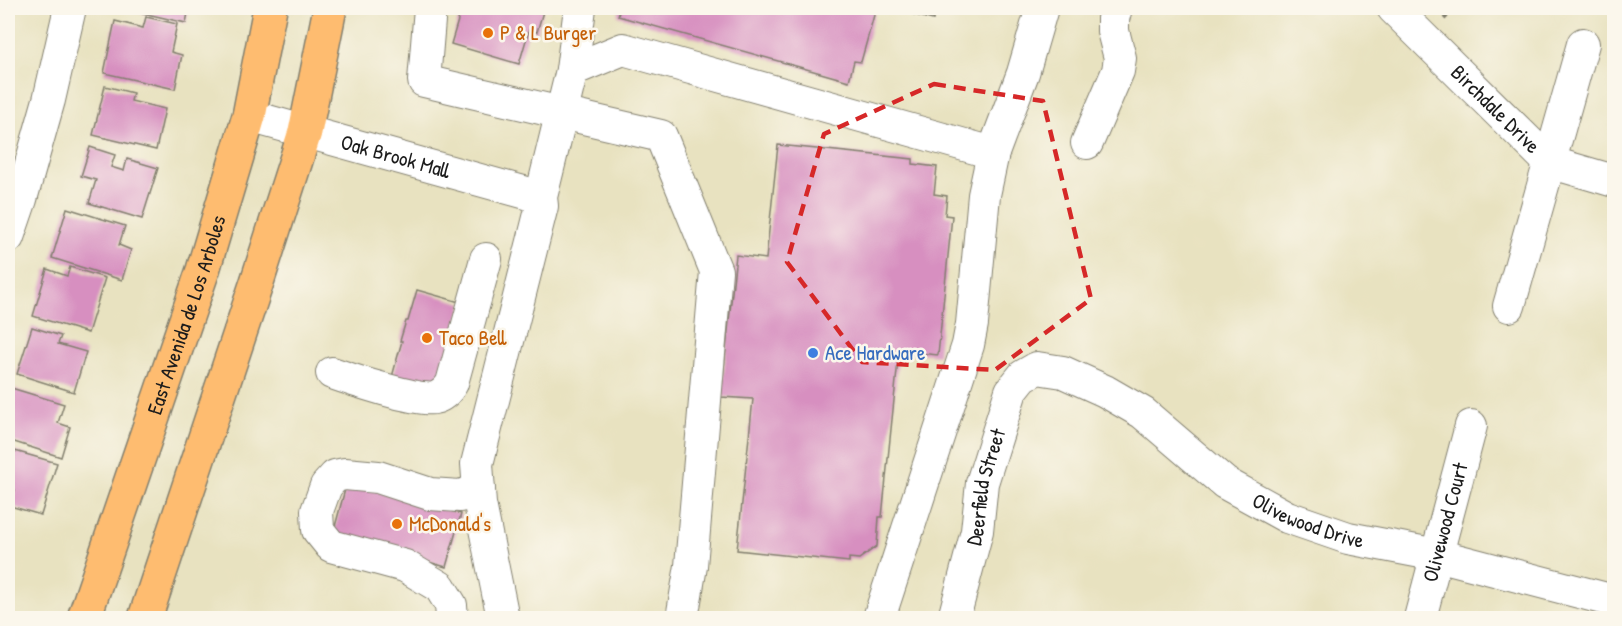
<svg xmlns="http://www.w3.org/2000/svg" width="1622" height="626" viewBox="0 0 1622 626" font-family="'Patrick Hand',sans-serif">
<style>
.building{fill:#d78fc0}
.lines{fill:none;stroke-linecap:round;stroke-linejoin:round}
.minor-casing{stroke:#827f6e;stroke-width:34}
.major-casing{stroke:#827f6e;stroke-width:36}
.path{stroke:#827f6e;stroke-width:4;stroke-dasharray:4.5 4.5;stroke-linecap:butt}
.minor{stroke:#fff;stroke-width:32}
.major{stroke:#febc70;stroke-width:33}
.marked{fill:none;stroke:#d62828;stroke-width:4.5;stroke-dasharray:12 8;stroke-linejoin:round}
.food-dot{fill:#e8710a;stroke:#fbf7ec;stroke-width:2}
.shop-dot{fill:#3f7fe0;stroke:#fbf7ec;stroke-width:2}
.labels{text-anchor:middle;stroke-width:5;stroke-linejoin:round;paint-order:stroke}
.food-label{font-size:21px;fill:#c56008;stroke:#fbf7ec;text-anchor:start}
.street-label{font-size:21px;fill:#1c1c1c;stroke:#fbf7ec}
.shop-label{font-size:21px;fill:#366cbe;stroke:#fbf7ec;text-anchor:start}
</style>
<rect width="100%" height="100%" fill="#fbf7ec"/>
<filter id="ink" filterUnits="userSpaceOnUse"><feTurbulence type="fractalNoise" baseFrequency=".0167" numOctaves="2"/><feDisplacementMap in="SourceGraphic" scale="12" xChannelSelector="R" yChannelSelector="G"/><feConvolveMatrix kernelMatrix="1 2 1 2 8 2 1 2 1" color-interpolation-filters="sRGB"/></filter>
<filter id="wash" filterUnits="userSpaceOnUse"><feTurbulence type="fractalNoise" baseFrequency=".008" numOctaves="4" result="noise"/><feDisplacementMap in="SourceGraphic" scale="24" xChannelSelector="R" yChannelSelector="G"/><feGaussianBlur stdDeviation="1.35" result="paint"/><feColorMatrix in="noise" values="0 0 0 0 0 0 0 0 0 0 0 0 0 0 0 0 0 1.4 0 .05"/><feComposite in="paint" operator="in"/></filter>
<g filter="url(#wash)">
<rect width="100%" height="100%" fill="#e8e2c0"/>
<g id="blocks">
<path class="building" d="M 134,8 L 189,8 L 186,23 L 134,11 Z
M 445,8 L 544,8 L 537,32 L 529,30 L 519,64 L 451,44 L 459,17 L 444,12 Z
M 620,8 L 876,8 L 861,62 L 854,61 L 849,81 L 618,16 Z
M 891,8 L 937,8 L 933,20 Z
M 146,17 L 177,24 L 171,52 L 182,55 L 175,89 L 104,73 L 115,21 L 143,28 Z
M 105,86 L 133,93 L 131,101 L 165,109 L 156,150 L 93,135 Z
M 778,145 L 913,159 L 913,164 L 937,167 L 934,194 L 947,196 L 945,215 L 952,216 L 938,355 L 899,351 L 882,517 L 879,517 L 877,546 L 859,559 L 849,558 L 849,562 L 737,550 L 753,399 L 721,397 L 736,255 L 766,259 Z
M 90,147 L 115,155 L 111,167 L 124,171 L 127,159 L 158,168 L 142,219 L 89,203 L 96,180 L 81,176 Z
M 67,208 L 125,226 L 119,245 L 131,250 L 122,280 L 52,258 Z
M 70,267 L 105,278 L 88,333 L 33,316 L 47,269 L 67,276 Z
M 417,290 L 463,303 L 438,390 L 392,377 L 402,341 L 400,341 L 406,321 L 408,321 Z
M 32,327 L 61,336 L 58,344 L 86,352 L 74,392 L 17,374 Z
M 8,387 L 64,404 L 58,423 L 70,427 L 61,457 L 8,440 Z
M 8,449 L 57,463 L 41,515 L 10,506 L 15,490 L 8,488 Z
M 347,482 L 461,514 L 446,567 L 333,534 Z"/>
</g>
</g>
<g filter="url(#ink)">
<use href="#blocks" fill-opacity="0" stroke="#827f6e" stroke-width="1.5"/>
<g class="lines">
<g class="minor-casing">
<g id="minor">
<path d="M 430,8 L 424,81 L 661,136 L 716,271 L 691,566 L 682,618"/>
<path id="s1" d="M 1393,8 L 1549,162 L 1614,181"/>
<path d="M 572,70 L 623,49 L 993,153"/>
<path id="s2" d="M 249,116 L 541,197"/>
<path d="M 1087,143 L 1118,71 L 1120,58 L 1113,31 L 1113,19 L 1116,8"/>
<path d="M 8,237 L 21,199 L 49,100 L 70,8"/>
<path d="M 1509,306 L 1583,44"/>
<path d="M 332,373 C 349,379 420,402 434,398 C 443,396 448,390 452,383 L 486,259"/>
<path d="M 452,618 L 451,605 L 440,587 L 405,566 L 331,546 L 318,530 L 317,511 L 326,486 L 335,476 L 345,474 L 378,477 L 430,494 L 460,496 L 479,490"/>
<path d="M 503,618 L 480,504 L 477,464 L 542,206 L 541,197 L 572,70 L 580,8"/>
<path d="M 879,618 L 968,345 L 972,324 L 984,195 L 993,153 L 1023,73 L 1042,8"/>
<path id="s3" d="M 954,618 L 977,531 L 982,483 L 1011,391 L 1023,376 L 1037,368 L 1063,372 L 1105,391 L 1143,413 L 1225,483 L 1287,517 L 1348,538 L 1437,555 L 1614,601"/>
<path id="s4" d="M 1420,618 L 1471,426"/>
</g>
</g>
<g class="major-casing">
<g id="major">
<path id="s5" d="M 84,618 L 203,270 L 249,116 L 270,8"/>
<path d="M 145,618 L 257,282 L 305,132 L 330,8"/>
</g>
</g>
<path class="path" d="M 1444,19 L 1455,8"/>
<use href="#minor" class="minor"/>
<use href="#major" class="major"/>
</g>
</g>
<path class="marked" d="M 934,84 L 1043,101 L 1091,299 L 995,370 L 862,362 L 787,262 L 824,134 Z"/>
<g class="food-dot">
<circle cx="488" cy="33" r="6"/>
<circle cx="427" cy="338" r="6"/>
<circle cx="397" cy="524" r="6"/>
</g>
<circle class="shop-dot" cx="813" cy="353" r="6"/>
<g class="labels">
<g class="food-label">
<text x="500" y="40">P &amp; L Burger</text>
<text x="439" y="345">Taco Bell</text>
<text x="409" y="531">McDonald's</text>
</g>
<g class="street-label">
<text dy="7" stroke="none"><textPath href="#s1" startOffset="144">Birchdale Drive</textPath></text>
<text dy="7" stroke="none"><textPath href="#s2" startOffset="152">Oak Brook Mall</textPath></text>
<text dy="7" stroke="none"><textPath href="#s5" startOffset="320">East Avenida de Los Arboles</textPath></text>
<text dy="7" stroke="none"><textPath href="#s3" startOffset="135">Deerfield Street</textPath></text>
<text dy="7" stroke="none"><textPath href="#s3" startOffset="586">Olivewood Drive</textPath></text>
<text dy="7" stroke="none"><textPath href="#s4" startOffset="99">Olivewood Court</textPath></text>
</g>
<g class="shop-label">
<text x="825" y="360">Ace Hardware</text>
</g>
</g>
<rect width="1622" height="626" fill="none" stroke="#fbf7ec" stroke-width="30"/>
</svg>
